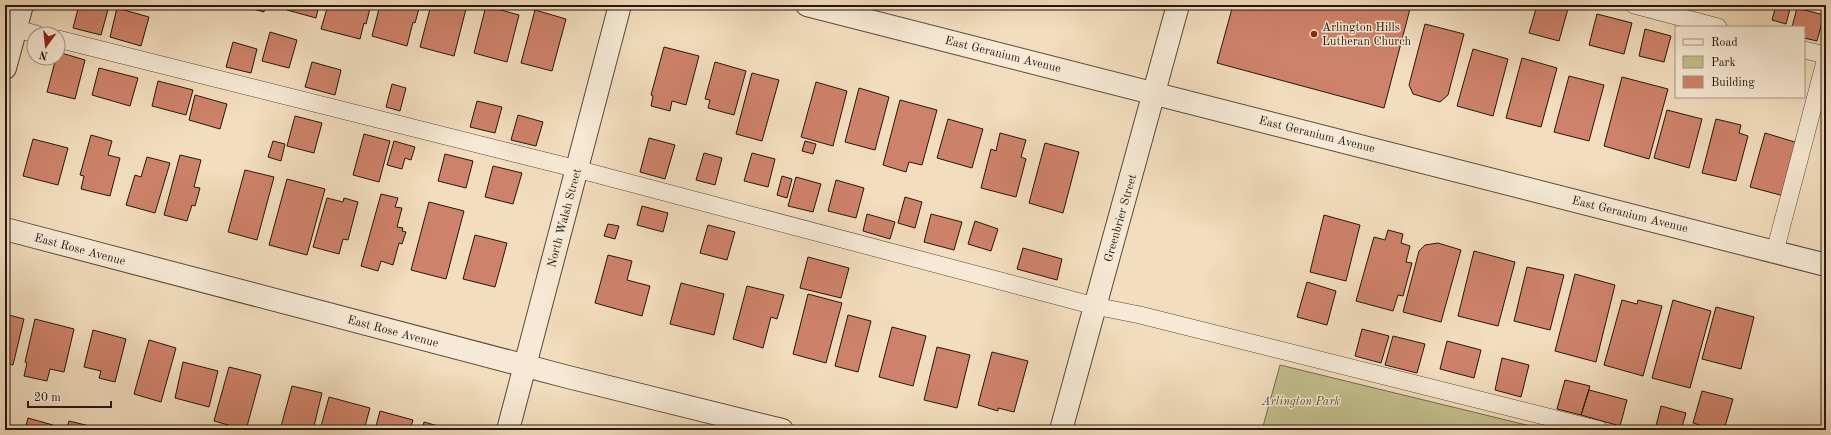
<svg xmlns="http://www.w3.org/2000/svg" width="1831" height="435" viewBox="0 0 1831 435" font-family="'Old Standard TT',serif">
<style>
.green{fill:#c3be8c;stroke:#746a4c}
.building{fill:#ce826b;stroke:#24160b}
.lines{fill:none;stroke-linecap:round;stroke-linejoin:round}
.lane-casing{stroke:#584838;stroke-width:18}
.street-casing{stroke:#584838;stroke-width:24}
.lane{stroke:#f7e9d5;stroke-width:17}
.street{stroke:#f7e9d5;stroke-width:22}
.poi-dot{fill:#8f2418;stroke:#f7e9d5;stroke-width:1.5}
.labels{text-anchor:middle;stroke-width:3;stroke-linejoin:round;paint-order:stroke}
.poi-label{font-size:12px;fill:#24160b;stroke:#f7e9d5;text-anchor:start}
.street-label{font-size:12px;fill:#24160b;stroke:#f7e9d5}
.park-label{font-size:12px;font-style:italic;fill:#5c5138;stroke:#f7e9d5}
</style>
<rect width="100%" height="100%" fill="#f2ddbe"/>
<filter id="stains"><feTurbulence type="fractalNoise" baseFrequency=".005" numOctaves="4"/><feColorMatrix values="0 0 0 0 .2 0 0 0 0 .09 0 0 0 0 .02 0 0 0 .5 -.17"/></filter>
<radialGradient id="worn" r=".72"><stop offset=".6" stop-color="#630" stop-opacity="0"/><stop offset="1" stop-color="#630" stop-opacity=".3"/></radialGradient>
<path class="green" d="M 1280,365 L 1547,430 L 1262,430 Z"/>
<path class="building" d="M 79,5 L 109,6 L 101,35 L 73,28 Z
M 238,5 L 265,5 L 264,12 Z
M 289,5 L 319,5 L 316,18 L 287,10 Z
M 328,5 L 371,5 L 366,24 L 364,23 L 360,39 L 321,29 Z
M 380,5 L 420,5 L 415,23 L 413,22 L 407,46 L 372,36 Z
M 431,5 L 467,5 L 454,56 L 420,47 Z
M 1233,5 L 1411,5 L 1384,108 L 1217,63 Z
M 1537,5 L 1569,5 L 1559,41 L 1529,33 Z
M 1776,5 L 1791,5 L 1786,24 L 1772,20 Z
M 486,6 L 519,15 L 507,62 L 474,53 Z
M 117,8 L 149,17 L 141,46 L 110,37 Z
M 1797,8 L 1824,15 L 1817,41 L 1804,38 L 1804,27 L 1792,27 Z
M 535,10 L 566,19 L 552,71 L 521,63 Z
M 1597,14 L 1632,23 L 1624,54 L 1589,45 Z
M 1425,24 L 1464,34 L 1448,95 L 1440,102 L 1413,94 L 1409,85 Z
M 1645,29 L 1671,36 L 1664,62 L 1639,56 Z
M 270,32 L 297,40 L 289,68 L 262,61 Z
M 233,42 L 257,49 L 251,73 L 226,67 Z
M 664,47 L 699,56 L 686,105 L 672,101 L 670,111 L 651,106 L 653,96 L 651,95 Z
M 1473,49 L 1508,59 L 1493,116 L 1457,106 Z
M 58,52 L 85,60 L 75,99 L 47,92 L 56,58 L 58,58 Z
M 1522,58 L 1557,68 L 1541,127 L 1506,118 Z
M 312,62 L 341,70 L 335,95 L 305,87 Z
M 715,62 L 746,71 L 734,115 L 708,108 L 710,100 L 705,99 Z
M 99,68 L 138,78 L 130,106 L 92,95 Z
M 752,73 L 779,80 L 762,141 L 736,134 Z
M 1569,76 L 1604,85 L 1589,141 L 1554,132 Z
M 1622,77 L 1668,89 L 1649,159 L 1604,146 Z
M 158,81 L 193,90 L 186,115 L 152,106 Z
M 816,82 L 847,91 L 833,146 L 801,137 Z
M 392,84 L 406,88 L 400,111 L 386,107 Z
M 859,88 L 889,97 L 875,150 L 845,142 Z
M 195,95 L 227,104 L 220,129 L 189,120 Z
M 900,100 L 937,110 L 922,165 L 909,162 L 906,172 L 883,165 Z
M 477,101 L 502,107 L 495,133 L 470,127 Z
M 1667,110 L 1702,119 L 1689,168 L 1654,158 Z
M 518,115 L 543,122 L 536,146 L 511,140 Z
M 295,116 L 322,123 L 314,153 L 287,146 Z
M 948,119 L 983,129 L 972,168 L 937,158 Z
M 1716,119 L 1741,125 L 1739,133 L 1748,136 L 1736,181 L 1702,173 Z
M 1000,133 L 1026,140 L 1021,157 L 1026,159 L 1016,197 L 981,188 L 991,149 L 996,151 Z
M 1765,133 L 1798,143 L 1784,196 L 1750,187 Z
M 364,134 L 390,141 L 379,182 L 353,175 Z
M 91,135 L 112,141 L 108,155 L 120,158 L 110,196 L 81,189 L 84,176 L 80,175 Z
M 649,138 L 675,145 L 665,179 L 640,172 Z
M 33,139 L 68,148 L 58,185 L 23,176 Z
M 273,141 L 285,144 L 281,161 L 268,157 Z
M 394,141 L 415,147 L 411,160 L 405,158 L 402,169 L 387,165 Z
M 805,141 L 816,144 L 813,154 L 802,151 Z
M 1045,143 L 1079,152 L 1063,213 L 1029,203 Z
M 704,153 L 722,158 L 715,185 L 696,180 Z
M 752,153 L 775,159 L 768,187 L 744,181 Z
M 445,154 L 473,161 L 466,188 L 438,181 Z
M 180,155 L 201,160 L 194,187 L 200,188 L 195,206 L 192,205 L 187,221 L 164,215 Z
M 147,157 L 170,163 L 155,213 L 126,205 L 135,175 L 141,177 Z
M 493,166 L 522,173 L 513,204 L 485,197 Z
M 245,170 L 274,177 L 257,240 L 228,232 Z
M 782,176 L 792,179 L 787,198 L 777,195 Z
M 796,177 L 821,184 L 813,212 L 788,206 Z
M 287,179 L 325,189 L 307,255 L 269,245 Z
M 836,180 L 864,188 L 856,218 L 828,211 Z
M 381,194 L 398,198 L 395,207 L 402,208 L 397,227 L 403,228 L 402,231 L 406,232 L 402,244 L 399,243 L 393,265 L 381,261 L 378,271 L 361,266 Z
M 905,197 L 922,202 L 915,228 L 898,223 Z
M 327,198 L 343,202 L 344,198 L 358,202 L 348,240 L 343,239 L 339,254 L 313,247 Z
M 429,202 L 464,211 L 446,279 L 411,270 Z
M 642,206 L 668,213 L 663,232 L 637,225 Z
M 867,214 L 895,222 L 890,239 L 863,231 Z
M 931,214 L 962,222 L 954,250 L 924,242 Z
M 1324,215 L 1360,225 L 1346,281 L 1310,272 Z
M 975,221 L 998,229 L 991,251 L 968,244 Z
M 608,224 L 619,226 L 615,239 L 604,236 Z
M 708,225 L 735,232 L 727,260 L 700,253 Z
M 1388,230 L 1403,234 L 1401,243 L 1410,246 L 1406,262 L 1412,263 L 1403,296 L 1398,295 L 1393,311 L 1356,301 L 1374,237 L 1385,240 Z
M 475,235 L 507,243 L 495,287 L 463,279 Z
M 1438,243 L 1461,250 L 1441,322 L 1403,312 L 1419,251 L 1425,245 Z
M 1023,248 L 1062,259 L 1057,280 L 1017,269 Z
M 1474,251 L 1515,262 L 1498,326 L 1458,316 Z
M 608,255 L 632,261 L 627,280 L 650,286 L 642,316 L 595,303 Z
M 808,257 L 849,268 L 841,298 L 800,288 Z
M 1527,267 L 1564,275 L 1550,330 L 1514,321 Z
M 1575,274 L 1615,285 L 1596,362 L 1555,351 Z
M 1307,282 L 1336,291 L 1327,325 L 1297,317 Z
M 681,283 L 724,294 L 714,335 L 670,324 Z
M 747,286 L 784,295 L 777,319 L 771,317 L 763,348 L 733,339 Z
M 808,294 L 842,303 L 826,363 L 793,354 Z
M 1622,300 L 1637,304 L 1638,300 L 1662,306 L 1643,376 L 1604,365 Z
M 1673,300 L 1711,311 L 1690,388 L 1652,378 Z
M 1716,307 L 1754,317 L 1741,369 L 1702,359 Z
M 5,314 L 24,319 L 13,365 L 5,363 Z
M 848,315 L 871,321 L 858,372 L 835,366 Z
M 35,319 L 74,329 L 64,372 L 50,369 L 47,381 L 24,376 L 27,363 L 25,362 Z
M 892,327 L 926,336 L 913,386 L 879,377 Z
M 1362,329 L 1389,336 L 1381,363 L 1355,356 Z
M 93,330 L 126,339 L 115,382 L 99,378 L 101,371 L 84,367 Z
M 1393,336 L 1425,344 L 1417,373 L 1385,365 Z
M 149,340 L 176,348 L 161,402 L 134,394 Z
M 1447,341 L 1481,350 L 1474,378 L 1440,369 Z
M 937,347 L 970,355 L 957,408 L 924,400 Z
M 992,352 L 1028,361 L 1014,412 L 998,408 L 998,411 L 978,405 Z
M 1502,358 L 1529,365 L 1521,397 L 1495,390 Z
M 183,362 L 218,371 L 209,407 L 175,398 Z
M 229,367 L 261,375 L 246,430 L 214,421 Z
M 1565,380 L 1590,386 L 1581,415 L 1557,409 Z
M 292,386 L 322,393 L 313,430 L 280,430 Z
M 1589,390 L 1627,400 L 1620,426 L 1581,415 Z
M 1702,391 L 1733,399 L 1724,430 L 1716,430 L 1693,423 Z
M 329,397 L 370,408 L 364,430 L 320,430 Z
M 1661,406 L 1686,413 L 1681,430 L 1655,430 Z
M 380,411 L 413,420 L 410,430 L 375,430 Z
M 28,418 L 53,425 L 51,430 L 25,430 Z
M 69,421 L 94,427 L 94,430 L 66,430 Z
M 424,422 L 452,430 L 422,430 Z"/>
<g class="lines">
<g class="lane-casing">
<path id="lane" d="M 1634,5 L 1718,27
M 5,26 L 36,34
M 58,39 L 577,169 L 1095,306 L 1140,315 L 1600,430
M 1804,50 L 1826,55
M 1775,251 L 1826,58"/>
</g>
<g class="street-casing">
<path id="street" d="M 807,5 L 1826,265
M 5,68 L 22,5
M 5,229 L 568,377 L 782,430
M 508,430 L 620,5
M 1061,430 L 1178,5"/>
</g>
<use href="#lane" class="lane"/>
<use href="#street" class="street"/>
</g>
<circle class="poi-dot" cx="1314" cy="34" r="4"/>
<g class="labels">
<g class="poi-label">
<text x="1322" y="31">Arlington Hills<tspan x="1322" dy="14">Lutheran Church</tspan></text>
</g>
<g class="street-label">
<text transform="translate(1003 54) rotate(14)" y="4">East Geranium Avenue</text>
<text transform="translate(1317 134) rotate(14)" y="4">East Geranium Avenue</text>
<text transform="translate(1630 214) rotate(14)" y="4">East Geranium Avenue</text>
<text transform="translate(564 218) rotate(-75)" y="4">North Walsh Street</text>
<text transform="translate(1120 218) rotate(-74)" y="4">Greenbrier Street</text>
<text transform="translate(80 249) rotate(15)" y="4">East Rose Avenue</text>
<text transform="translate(393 331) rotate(15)" y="4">East Rose Avenue</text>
</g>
<g class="park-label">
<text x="1301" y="405">Arlington Park</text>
</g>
</g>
<rect width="1831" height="435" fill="none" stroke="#f2ddbe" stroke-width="20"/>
<rect x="6" y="6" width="1819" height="423" fill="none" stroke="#24160b" stroke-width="2"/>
<rect x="10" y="10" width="1811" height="415" fill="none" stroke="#24160b"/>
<rect x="1675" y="26" width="130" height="72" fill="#f7e9d5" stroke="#a39584"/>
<rect x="1683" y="39" width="20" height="6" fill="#f7e9d5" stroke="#a39584"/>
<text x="1711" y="46" font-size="12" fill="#24160b">Road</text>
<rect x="1683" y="56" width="20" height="12" fill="#c3be8c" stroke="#a39584"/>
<text x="1711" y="66" font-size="12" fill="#24160b">Park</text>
<rect x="1683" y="76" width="20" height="12" fill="#ce826b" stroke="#a39584"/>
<text x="1711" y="86" font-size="12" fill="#24160b">Building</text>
<g transform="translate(46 46) rotate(195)"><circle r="19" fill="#f7e9d5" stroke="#a39584"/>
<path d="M0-3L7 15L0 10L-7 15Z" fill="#8f2418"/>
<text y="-6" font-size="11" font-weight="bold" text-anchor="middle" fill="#24160b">N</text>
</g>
<path d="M28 401v6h83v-6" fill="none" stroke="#24160b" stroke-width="2"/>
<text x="34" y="401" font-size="12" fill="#24160b" stroke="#f7e9d5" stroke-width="3" paint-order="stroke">20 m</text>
<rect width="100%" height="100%" filter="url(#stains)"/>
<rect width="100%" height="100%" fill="url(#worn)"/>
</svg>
